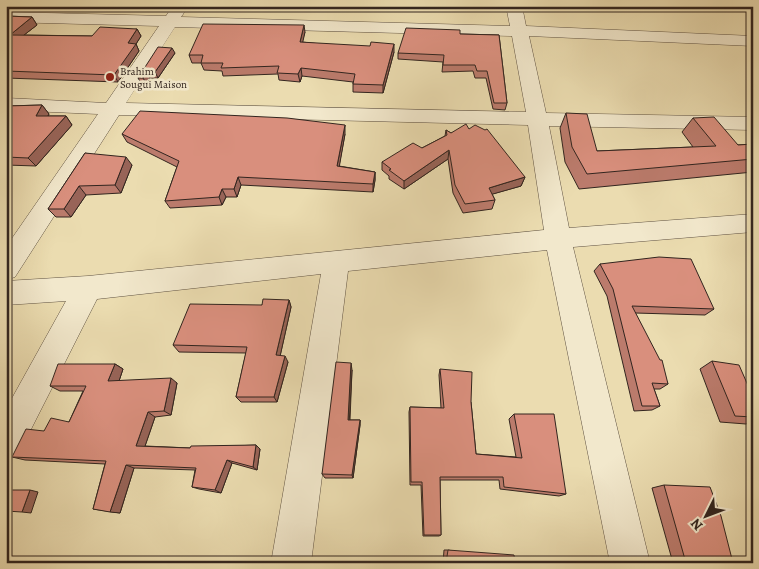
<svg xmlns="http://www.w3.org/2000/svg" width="759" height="569" viewBox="0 0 759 569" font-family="Alegreya,serif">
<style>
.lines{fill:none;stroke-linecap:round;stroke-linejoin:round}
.minor-casing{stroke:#605343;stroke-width:1}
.minor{fill:#f2e8cc;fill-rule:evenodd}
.wall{fill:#bb7b6c;stroke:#32251f}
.shaded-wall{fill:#986458;stroke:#32251f}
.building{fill:#d98f7d;stroke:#32251f}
.poi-dot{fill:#8f2418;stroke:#f2e8cc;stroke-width:2}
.labels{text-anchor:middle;stroke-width:5;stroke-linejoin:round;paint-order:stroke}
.far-poi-label{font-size:11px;fill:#32251f;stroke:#f2e8cc;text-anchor:start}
</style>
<rect width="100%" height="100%" fill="#ebdcb0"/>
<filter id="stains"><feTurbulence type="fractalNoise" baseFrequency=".004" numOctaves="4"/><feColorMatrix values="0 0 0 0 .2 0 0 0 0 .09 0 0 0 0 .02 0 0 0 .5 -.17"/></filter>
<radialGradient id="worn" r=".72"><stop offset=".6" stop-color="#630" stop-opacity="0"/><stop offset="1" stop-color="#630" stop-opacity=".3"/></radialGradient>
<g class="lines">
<g class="minor-casing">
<path id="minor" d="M 182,6 L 186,10 L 181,17 L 510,26 L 506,6 L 522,6 L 526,26 L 753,36 L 753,46 L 529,36 L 546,113 L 753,117 L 753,130 L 549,126 L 569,228 L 753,214 L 753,232 L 573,247 L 650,563 L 610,563 L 547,250 L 348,271 L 311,563 L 271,563 L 321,274 L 97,299 L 18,455 L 6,460 L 6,409 L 66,301 L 6,305 L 6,281 L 88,276 L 544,230 L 528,125 L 119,115 L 15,277 L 6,280 L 6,247 L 98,114 L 6,110 L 6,98 L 106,103 L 159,26 L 6,22 L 6,12 L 166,16 L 172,7 ZM 175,27 L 512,36 L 526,112 L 126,103 Z"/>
</g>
<use href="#minor" class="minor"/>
</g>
<path class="wall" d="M 6,6 L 59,6 L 53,11 L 6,11 Z
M 6,16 L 32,17 L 37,25 L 24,35 L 92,36 L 137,29 L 141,36 L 136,44 L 139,51 L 118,82 L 6,78 Z
M 305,32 L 302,42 L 394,52 L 383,93 L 353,92 L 353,82 L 302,76 L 300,82 L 279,80 L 278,74 L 223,76 L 222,71 L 204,70 L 201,63 L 192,63 L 189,55 Z
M 460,34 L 499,35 L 507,103 L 505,110 L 493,109 L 486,78 L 475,78 L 473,71 L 442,72 L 443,62 L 398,59 L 398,53 Z
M 175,53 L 158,78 L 150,78 L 146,83 L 141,83 L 138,78 Z
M 42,105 L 49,114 L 48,116 L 66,116 L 72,125 L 36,166 L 6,165 L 6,106 Z
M 566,113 L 597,151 L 693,147 L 682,132 L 693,118 L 738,145 L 753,144 L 753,172 L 579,189 L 565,162 L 560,128 Z
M 469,129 L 525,177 L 521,186 L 492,194 L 495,200 L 492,209 L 463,213 L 453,193 L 448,159 L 404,189 L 389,179 L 389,176 L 382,170 L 382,162 L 422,148 L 445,136 L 446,130 L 451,133 Z
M 122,134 L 345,134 L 339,166 L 375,172 L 375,180 L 373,192 L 241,185 L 237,197 L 226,197 L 222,205 L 170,208 L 165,201 L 177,167 L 127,142 Z
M 85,153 L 132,165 L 121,193 L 86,195 L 71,217 L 56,217 L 48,209 Z
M 600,264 L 714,309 L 705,315 L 635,313 L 668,384 L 660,389 L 654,389 L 660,406 L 652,410 L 634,411 L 607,296 L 594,271 Z
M 289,300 L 291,307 L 280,356 L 288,362 L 277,402 L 241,402 L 236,397 L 246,353 L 179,352 L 173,345 L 262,305 Z
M 712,361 L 753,397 L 753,421 L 746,424 L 720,422 L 700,369 Z
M 115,364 L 123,369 L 119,381 L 177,383 L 171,415 L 155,417 L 145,446 L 190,448 L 256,445 L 260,449 L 257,470 L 232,463 L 221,493 L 199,489 L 192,487 L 195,470 L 134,468 L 120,513 L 93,509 L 105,464 L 25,460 L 12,457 L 44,431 L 69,422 L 83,391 L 60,391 L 50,386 Z
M 440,369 L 471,402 L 476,454 L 516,457 L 509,419 L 514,414 L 566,494 L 559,496 L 500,489 L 499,480 L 440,480 L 441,535 L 439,536 L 423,536 L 421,485 L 410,485 L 409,412 L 410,407 L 441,408 L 439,375 Z
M 352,370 L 350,420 L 360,420 L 360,425 L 353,478 L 325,478 L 322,474 Z
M 664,485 L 733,563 L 673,563 L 652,488 Z
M 444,550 L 448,550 L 515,563 L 443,563 Z"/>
<path class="shaded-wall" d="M 50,6 L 59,6 L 53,11 Z
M 32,17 L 37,25 L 15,42 L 10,35 Z
M 304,25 L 305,32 L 301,50 L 300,42 Z
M 137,29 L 141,36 L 136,44 L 139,51 L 118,82 L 114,75 L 128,43 Z
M 394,44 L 394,52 L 383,93 L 383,85 Z
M 172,48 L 175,53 L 158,78 L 155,72 Z
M 301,68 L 302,76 L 300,82 L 298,74 Z
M 147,72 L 150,78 L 146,83 L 143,78 Z
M 42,105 L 49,114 L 43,124 L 36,116 Z
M 66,116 L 72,125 L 36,166 L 28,158 Z
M 345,125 L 345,134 L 338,174 L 337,166 Z
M 449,150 L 448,159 L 404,189 L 404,181 Z
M 126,157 L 132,165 L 121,193 L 115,185 Z
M 375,172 L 375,180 L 373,192 L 373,184 Z
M 238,177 L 241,185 L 237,197 L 234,189 Z
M 525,177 L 521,186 L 486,196 L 489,188 Z
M 79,186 L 86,195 L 71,217 L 64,209 Z
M 222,189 L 226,197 L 222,205 L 219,197 Z
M 289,300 L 291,307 L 279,361 L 276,355 Z
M 285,356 L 288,362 L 277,402 L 274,397 Z
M 351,363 L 352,370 L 349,426 L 348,420 Z
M 115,364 L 123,369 L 117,387 L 108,381 Z
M 171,378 L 177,383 L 171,415 L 164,411 Z
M 148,412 L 155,417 L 144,449 L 136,446 Z
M 360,420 L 360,425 L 353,478 L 352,475 Z
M 256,445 L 260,449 L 257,470 L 253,467 Z
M 227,460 L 232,463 L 221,493 L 215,490 Z
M 126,465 L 134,468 L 120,513 L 110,512 Z
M 30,490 L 38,492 L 31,513 L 22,512 Z"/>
<path class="building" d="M 6,16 L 32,17 L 10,35 L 92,36 L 100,27 L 137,29 L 128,43 L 136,44 L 114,75 L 6,71 L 6,51 L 7,50 L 6,50 Z
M 203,24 L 304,25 L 300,42 L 370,46 L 371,42 L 394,44 L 383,85 L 353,84 L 355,74 L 301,68 L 298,74 L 277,73 L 279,66 L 221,68 L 223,63 L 201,63 L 203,55 L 189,55 Z
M 406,28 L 460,30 L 460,34 L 499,35 L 507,103 L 494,103 L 487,71 L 477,71 L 475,65 L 443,65 L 444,55 L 398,53 Z
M 158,47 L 172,48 L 155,72 L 147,72 L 143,78 L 138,78 Z
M 42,105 L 36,116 L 66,116 L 28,158 L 6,157 L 6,106 Z
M 140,111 L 287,118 L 345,125 L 337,166 L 375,172 L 373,184 L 238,177 L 234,189 L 222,189 L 219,197 L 165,201 L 179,161 L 122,134 Z
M 566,113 L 587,114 L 597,151 L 716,146 L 693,118 L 714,117 L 738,145 L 753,144 L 753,159 L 587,174 L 572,147 Z
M 466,124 L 469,129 L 475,125 L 485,130 L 487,129 L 525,177 L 489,188 L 495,200 L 465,204 L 455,185 L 449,150 L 404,181 L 389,170 L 391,169 L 382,162 L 413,143 L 422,148 L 447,135 L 446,130 L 451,133 Z
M 85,153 L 126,157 L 115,185 L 79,186 L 64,209 L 48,209 Z
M 659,257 L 691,259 L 714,309 L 632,306 L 660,360 L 662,360 L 668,384 L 652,383 L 660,406 L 642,406 L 613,289 L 600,264 Z
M 263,299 L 289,300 L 276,355 L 285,356 L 274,397 L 236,397 L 247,347 L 173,345 L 190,304 L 262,305 Z
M 712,361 L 739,365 L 753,397 L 753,417 L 735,416 Z
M 336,362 L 351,363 L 348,420 L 360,420 L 352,475 L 322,474 Z
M 58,364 L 115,364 L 108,381 L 171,378 L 164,411 L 148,412 L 136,446 L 190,448 L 191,446 L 256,445 L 253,467 L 227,460 L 215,490 L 192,487 L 196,468 L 126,465 L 110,512 L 93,509 L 106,461 L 12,457 L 26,429 L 44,431 L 51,418 L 69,422 L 86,386 L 50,386 Z
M 440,369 L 472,372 L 471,402 L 476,454 L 522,458 L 514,414 L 554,414 L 566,494 L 504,487 L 503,477 L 440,477 L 441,535 L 424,535 L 422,482 L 411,482 L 410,407 L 444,408 Z
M 664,485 L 710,487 L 721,516 L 733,563 L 686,563 Z
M 6,490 L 30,490 L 22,512 L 6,511 Z
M 448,550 L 514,555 L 515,563 L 446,563 Z"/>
<circle class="poi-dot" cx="110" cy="77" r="5"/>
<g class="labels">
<g class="far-poi-label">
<text x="120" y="75">Brahim<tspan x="120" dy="13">Sougui Maison</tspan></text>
</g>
</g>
<rect width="759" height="569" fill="none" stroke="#ebdcb0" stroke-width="25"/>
<rect x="8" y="8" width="744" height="554" fill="none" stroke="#32251f" stroke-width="2.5"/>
<rect x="12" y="12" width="734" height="544" fill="none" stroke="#32251f"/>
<g transform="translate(706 516) rotate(228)" stroke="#f2e8cc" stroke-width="4" paint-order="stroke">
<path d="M0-4L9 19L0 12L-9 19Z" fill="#32251f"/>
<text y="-8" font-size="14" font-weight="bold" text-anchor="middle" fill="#32251f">N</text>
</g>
<rect width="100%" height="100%" filter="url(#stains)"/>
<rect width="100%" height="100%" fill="url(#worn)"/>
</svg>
